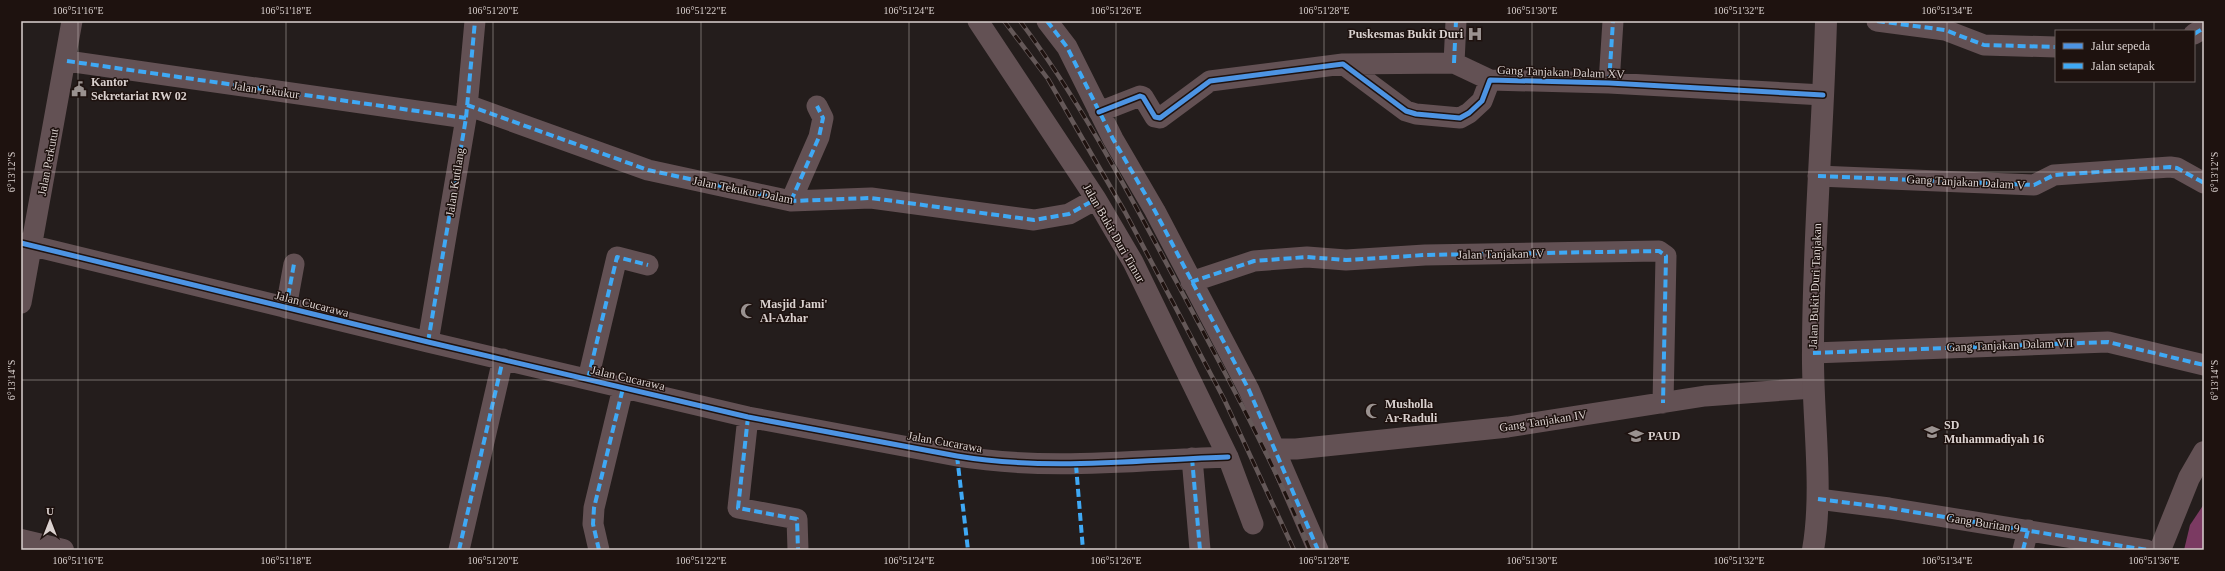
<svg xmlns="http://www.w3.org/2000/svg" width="2225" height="571" viewBox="0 0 2225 571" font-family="'Times New Roman',serif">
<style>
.water{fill:#7b3a62}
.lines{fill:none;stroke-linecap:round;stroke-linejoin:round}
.minor{stroke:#635154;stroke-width:21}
.tertiary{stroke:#635154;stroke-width:22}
.rail-casing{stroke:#645858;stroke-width:4.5}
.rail{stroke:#1e120f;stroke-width:3;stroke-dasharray:9;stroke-linecap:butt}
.quiet{stroke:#3fa9f5;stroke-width:4;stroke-dasharray:8 4;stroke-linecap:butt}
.cycleway-casing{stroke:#1e120f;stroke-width:8}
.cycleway{stroke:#4d94e3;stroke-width:5}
.ticks{fill:none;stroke:#dad1cf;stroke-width:1;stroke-opacity:0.45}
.labels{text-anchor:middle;stroke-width:3;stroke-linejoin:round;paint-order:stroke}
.poi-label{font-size:12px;font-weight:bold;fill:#dad1cf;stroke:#1e120f;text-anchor:start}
.street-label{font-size:12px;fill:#dad1cf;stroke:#1e120f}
.neatline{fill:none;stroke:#dad1cf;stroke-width:1.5}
.ticks-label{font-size:10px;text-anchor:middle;fill:#dad1cf}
</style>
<rect width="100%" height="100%" fill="#241d1c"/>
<path class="water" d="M 2204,504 L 2204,550 L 2184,550 L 2190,525 Z"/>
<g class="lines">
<path class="minor" d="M 978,21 L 1096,199 L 1133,262 L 1228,457 L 1253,524
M 1047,21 L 1067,47 L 1113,139 L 1155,211 L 1249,390 L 1318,550
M 1877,21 L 1945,30 L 1984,45 L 2056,47
M 2194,34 L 2204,28
M 67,61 L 466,118
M 1454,63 L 1456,21
M 1343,64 L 1454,63 L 1490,80
M 1609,83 L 1613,21
M 467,105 L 648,170 L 791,201 L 871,198 L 1034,220 L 1069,214 L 1096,199
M 1099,112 L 1140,96 L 1143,97 L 1155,117 L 1160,118 L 1210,81 L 1343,64 L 1406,111 L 1416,114 L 1460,118 L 1469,113 L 1482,101 L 1490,80 L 1609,83 L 1823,95
M 1818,176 L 2034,185 L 2054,175 L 2170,167 L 2177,168 L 2204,183
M 791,201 L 819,137 L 823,118 L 817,106
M 21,243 L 428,342 L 748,417 L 957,456 C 1047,471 1138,460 1228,457
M 1191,282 L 1254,261 L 1307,257 L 1346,260 L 1425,255 L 1659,251 L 1666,256 L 1663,403
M 21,303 L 72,21
M 286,308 L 294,264
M 428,342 L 466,118 L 475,21
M 1813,353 L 2108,342 L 2204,365
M 588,379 L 617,257 L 648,265
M 748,417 L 738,508 L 797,519 L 798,550
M 1273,449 L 1296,449 L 1508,427 L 1705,396 L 1813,388
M 1192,458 L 1200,550
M 1818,499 L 1889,508 L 2147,550
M 459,550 L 503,359
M 599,550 L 593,524 L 594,508 L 623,388
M 2023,550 L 2028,530"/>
<path class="tertiary" d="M 21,540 L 63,550
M 1813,550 C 1824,488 1812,414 1813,351 C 1813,241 1823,131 1826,21
M 2160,550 L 2189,478 L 2204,452"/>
<g class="rail-casing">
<path id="rail" d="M 1004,21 L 1048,79 L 1125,212 L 1224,399 L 1294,550
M 1020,21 C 1081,102 1128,192 1176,281 C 1223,369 1272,458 1310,550"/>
</g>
<use href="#rail" class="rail"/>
<path class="quiet" d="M 1047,21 L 1067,47 L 1113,139 L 1155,211 L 1249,390 L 1318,550
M 1877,21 L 1945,30 L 1984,45 L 2056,47
M 2194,34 L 2204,28
M 67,61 L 466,118
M 1454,63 L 1456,21
M 1609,83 L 1613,21
M 467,105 L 648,170 L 791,201 L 871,198 L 1034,220 L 1069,214 L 1096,199
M 1818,176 L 2034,185 L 2054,175 L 2170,167 L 2177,168 L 2204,183
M 791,201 L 819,137 L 823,118 L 817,106
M 1191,282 L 1254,261 L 1307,257 L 1346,260 L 1425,255 L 1659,251 L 1666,256 L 1663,403
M 286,308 L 294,264
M 428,342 L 466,118 L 475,21
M 1813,353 L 2108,342 L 2204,365
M 588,379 L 617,257 L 648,265
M 748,417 L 738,508 L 797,519 L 798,550
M 957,456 L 968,550
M 1192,458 L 1200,550
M 1076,465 L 1083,550
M 1818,499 L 1889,508 L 2147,550
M 459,550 L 503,359
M 599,550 L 593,524 L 594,508 L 623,388
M 2023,550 L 2028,530"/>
<g class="cycleway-casing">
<path id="cycleway" d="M 1099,112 L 1140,96 L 1143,97 L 1155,117 L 1160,118 L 1210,81 L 1343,64 L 1406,111 L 1416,114 L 1460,118 L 1469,113 L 1482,101 L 1490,80 L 1609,83 L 1823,95
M 21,243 L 428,342 L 748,417 L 957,456 C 1047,471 1138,460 1228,457"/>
</g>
<use href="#cycleway" class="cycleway"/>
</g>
<path class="ticks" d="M 78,21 L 78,550M 286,21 L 286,550M 493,21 L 493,550M 701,21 L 701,550M 909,21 L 909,550M 1116,21 L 1116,550M 1324,21 L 1324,550M 1532,21 L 1532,550M 1739,21 L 1739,550M 1947,21 L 1947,550M 2154,21 L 2154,31M 2154,81 L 2154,550M 21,172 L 2204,172M 21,380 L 2204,380"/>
<defs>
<g id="hospital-bare" transform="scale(1.2)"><path d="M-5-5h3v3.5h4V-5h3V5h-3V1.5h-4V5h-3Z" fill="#9a9290" stroke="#1e120f" stroke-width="2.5" paint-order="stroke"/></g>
<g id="civic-bare" transform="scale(1.2)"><path d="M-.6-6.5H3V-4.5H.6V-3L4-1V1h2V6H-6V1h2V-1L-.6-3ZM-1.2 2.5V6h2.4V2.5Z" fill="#9a9290" stroke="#1e120f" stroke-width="2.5" paint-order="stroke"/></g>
<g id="mosque-bare" transform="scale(1.2)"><path d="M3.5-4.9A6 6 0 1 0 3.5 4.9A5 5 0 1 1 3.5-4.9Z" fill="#9a9290" stroke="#1e120f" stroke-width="2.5" paint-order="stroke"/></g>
<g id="school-bare" transform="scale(1.2)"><path d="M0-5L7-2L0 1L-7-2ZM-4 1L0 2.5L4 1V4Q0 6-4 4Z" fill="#9a9290" stroke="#1e120f" stroke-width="2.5" paint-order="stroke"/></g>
</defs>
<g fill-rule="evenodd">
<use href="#hospital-bare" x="1475" y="34"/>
<use href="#civic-bare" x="79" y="89"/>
<use href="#mosque-bare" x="748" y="311"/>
<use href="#mosque-bare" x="1373" y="411"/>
<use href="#school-bare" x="1932" y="432"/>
<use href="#school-bare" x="1636" y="436"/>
</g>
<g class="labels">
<g class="poi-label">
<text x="1463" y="38" text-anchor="end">Puskesmas Bukit Duri</text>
<text x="91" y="86">Kantor<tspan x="91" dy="14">Sekretariat RW 02</tspan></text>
<text x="760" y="308">Masjid Jami'<tspan x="760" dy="14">Al-Azhar</tspan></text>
<text x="1385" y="408">Musholla<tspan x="1385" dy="14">Ar-Raduli</tspan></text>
<text x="1944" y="429">SD<tspan x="1944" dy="14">Muhammadiyah 16</tspan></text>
<text x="1648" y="440">PAUD</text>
</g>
<g class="street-label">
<text transform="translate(1561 72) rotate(2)" y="4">Gang Tanjakan Dalam XV</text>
<text transform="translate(266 90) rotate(8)" y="4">Jalan Tekukur</text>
<text transform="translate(48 162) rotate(-79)" y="4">Jalan Perkutut</text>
<text transform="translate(455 182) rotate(-81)" y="4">Jalan Kutilang</text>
<text transform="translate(1966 182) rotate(3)" y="4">Gang Tanjakan Dalam V</text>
<text transform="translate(743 190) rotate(11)" y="4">Jalan Tekukur Dalam</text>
<text transform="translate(1114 233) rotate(60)" y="4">Jalan Bukit Duri Timur</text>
<text transform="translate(1501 254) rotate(-1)" y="4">Jalan Tanjakan IV</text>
<text transform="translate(1815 286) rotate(-88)" y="4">Jalan Bukit Duri Tanjakan</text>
<text transform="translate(312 304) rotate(14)" y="4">Jalan Cucarawa</text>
<text transform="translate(2010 345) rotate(-2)" y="4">Gang Tanjakan Dalam VII</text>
<text transform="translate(628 378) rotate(13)" y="4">Jalan Cucarawa</text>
<text transform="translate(1543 421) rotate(-9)" y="4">Gang Tanjakan IV</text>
<text transform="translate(945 442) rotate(10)" y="4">Jalan Cucarawa</text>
<text transform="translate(1983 523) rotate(9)" y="4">Gang Buritan 9</text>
</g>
</g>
<rect width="2225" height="571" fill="none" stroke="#1e120f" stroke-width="44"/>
<rect x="2055" y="30" width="140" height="52" fill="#1e120f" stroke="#695e5c"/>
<rect x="2063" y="43" width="20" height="6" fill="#4d94e3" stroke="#695e5c"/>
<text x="2091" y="50" font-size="12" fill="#dad1cf">Jalur sepeda</text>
<rect x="2063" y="63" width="20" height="6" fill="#3fa9f5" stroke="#695e5c"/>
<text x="2091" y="70" font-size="12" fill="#dad1cf">Jalan setapak</text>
<g transform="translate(50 521)" stroke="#1e120f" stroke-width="3" paint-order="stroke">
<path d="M0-3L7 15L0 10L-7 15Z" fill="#dad1cf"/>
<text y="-6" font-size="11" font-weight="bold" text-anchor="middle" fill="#dad1cf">U</text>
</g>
<rect x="22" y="22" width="2181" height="527" class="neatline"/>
<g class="ticks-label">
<text x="78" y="14">106°51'16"E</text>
<text x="286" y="14">106°51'18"E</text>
<text x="493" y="14">106°51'20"E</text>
<text x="701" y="14">106°51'22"E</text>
<text x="909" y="14">106°51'24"E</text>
<text x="1116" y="14">106°51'26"E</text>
<text x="1324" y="14">106°51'28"E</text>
<text x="1532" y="14">106°51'30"E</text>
<text x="1739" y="14">106°51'32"E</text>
<text x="1947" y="14">106°51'34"E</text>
<text transform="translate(11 172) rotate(-90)" y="4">6°13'12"S</text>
<text transform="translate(2214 172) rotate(-90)" y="4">6°13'12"S</text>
<text transform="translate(11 380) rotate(-90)" y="4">6°13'14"S</text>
<text transform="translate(2214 380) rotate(-90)" y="4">6°13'14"S</text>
<text x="78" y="564">106°51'16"E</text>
<text x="286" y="564">106°51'18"E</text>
<text x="493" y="564">106°51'20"E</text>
<text x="701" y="564">106°51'22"E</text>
<text x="909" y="564">106°51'24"E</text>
<text x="1116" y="564">106°51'26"E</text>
<text x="1324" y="564">106°51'28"E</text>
<text x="1532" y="564">106°51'30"E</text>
<text x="1739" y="564">106°51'32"E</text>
<text x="1947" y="564">106°51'34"E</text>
<text x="2154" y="564">106°51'36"E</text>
</g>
</svg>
